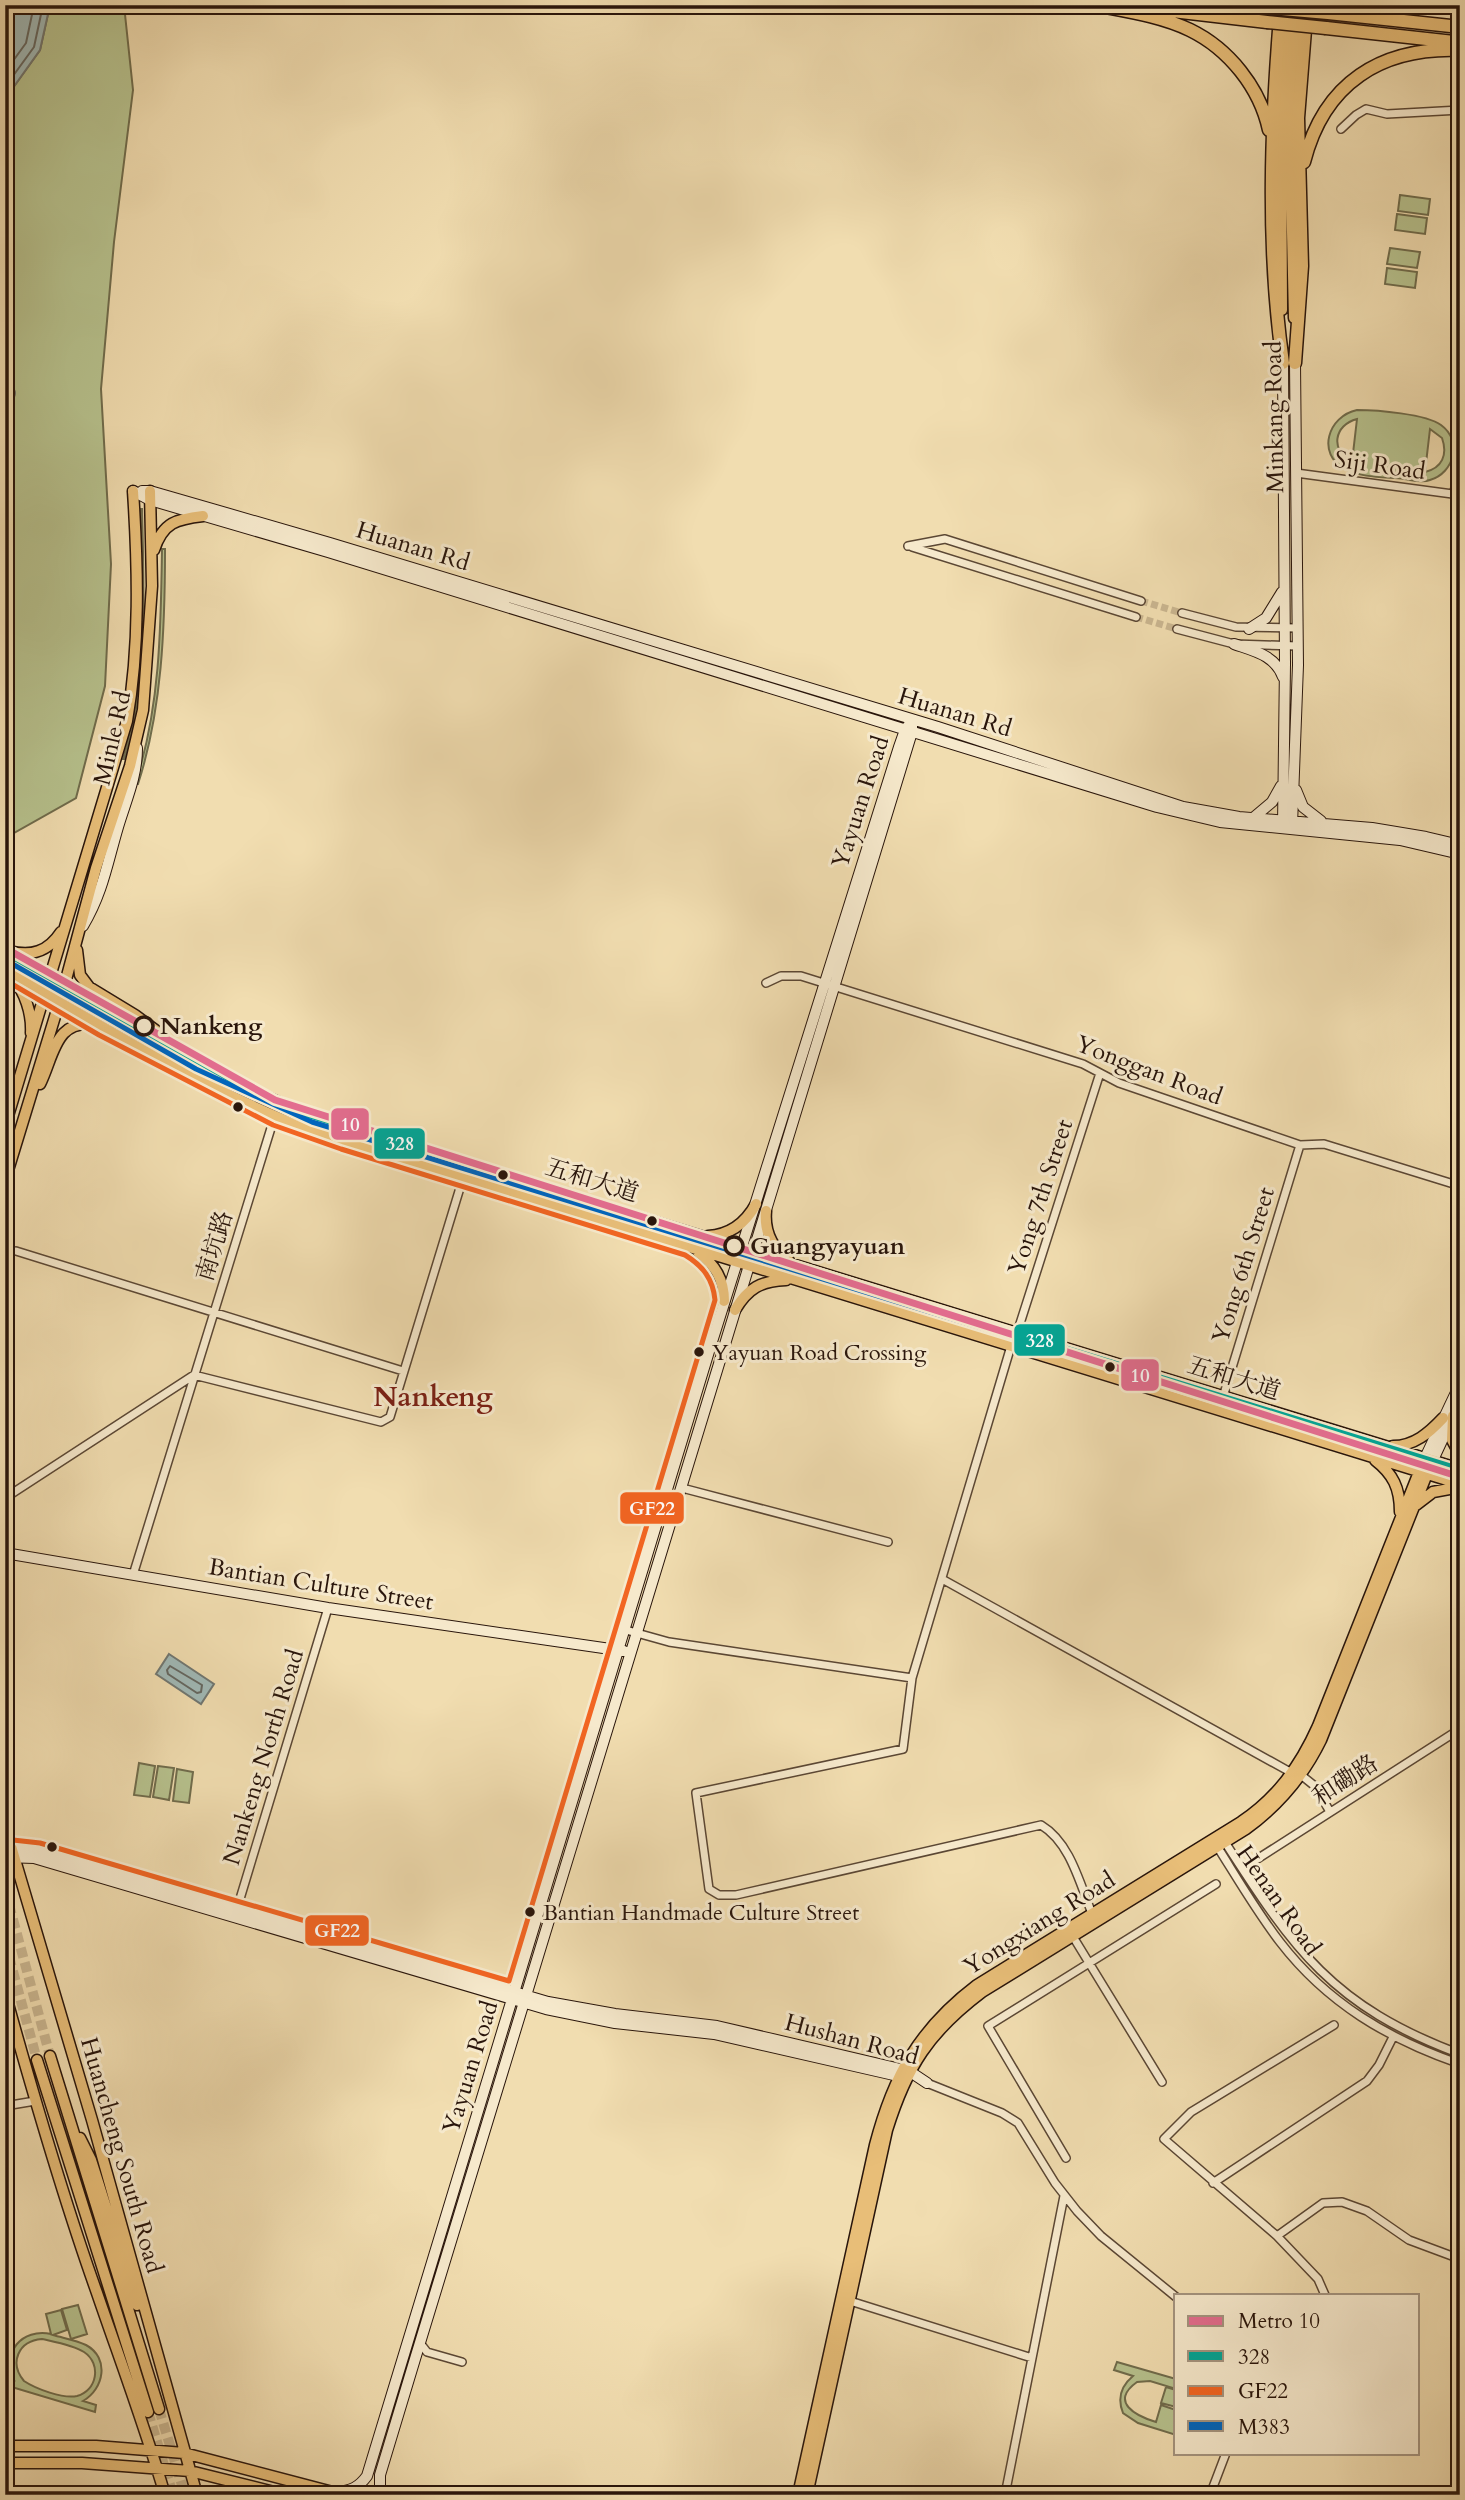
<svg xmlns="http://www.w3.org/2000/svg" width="1465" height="2500" viewBox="0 0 1465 2500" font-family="Cardo,'Noto Serif SC',serif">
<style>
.green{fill:#b7c28e;stroke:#706c4c;stroke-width:2;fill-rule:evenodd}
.water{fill:#a0b9b7;stroke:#707772;stroke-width:2}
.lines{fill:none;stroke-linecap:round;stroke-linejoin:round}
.shore{stroke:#646761;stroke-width:2}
.street-tunnel{stroke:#c9b58f;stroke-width:7;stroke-dasharray:7 3.5;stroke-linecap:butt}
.primary-tunnel{stroke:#c9b58f;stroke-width:10;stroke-dasharray:10 5;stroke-linecap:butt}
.street-casing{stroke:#5b4734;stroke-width:10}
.secondary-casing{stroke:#29150b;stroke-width:12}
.primary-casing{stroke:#29150b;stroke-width:13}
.highway-casing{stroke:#29150b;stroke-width:15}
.street{stroke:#f6e9cc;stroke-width:7}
.secondary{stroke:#f6e9cc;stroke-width:10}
.primary{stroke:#e8be78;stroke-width:10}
.highway{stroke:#e8be78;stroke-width:12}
.highway-bridge-casing{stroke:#29150b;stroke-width:15;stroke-linecap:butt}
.highway-bridge{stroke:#e8be78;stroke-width:12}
.bus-1-casing{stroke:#f6e9cc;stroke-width:10}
.bus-2-casing{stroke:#f6e9cc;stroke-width:10}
.bus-3-casing{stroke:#f6e9cc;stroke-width:10}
.bus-1{stroke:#03a595;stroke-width:5}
.bus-2{stroke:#f26522;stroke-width:5}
.bus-3{stroke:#0065bd;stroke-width:5}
.metro-1-casing{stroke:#f6e9cc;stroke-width:12}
.metro-1{stroke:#e36d8f;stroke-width:7}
.stop-dot{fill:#f6e9cc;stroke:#29150b;stroke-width:3.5}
.bus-dot{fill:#29150b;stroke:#f6e9cc;stroke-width:2.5}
.labels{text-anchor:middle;stroke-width:6;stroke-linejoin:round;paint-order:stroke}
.bus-label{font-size:22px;fill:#29150b;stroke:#f6e9cc;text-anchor:start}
.street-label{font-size:24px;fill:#29150b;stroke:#f6e9cc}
.stop-label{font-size:24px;font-weight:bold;fill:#29150b;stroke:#f6e9cc;text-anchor:start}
.quarter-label{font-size:28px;font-weight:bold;fill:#7a1f14;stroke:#f6e9cc}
.line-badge{stroke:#f6e9cc;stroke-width:2.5}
.badge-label{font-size:19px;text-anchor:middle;font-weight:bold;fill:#fff}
</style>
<rect width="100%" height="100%" fill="#f1ddb0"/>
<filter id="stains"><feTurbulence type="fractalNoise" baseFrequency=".00286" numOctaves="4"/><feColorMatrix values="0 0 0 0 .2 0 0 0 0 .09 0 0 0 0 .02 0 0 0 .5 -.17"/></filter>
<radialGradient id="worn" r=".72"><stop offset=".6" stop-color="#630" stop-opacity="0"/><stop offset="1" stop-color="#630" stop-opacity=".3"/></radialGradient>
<path class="green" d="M 50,5 L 124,5 L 133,90 L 114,242 L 101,389 L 111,564 L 105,686 L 76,798 L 5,838 L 5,420 L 8,420 L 15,393 L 5,360 L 5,99 L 40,50 Z
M 1400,195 L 1430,199 L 1428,215 L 1398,211 Z
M 1397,214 L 1427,218 L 1425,234 L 1395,230 Z
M 1390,248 L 1420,252 L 1417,268 L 1387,264 Z
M 1387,268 L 1417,272 L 1415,288 L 1385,284 Z
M 1357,410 C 1377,410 1426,414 1441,425 C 1463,441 1454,473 1430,480 C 1422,483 1412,480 1404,479 C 1386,477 1361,478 1345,469 C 1316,454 1328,416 1357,410 ZM 1357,419 L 1352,462 L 1351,462 C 1330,450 1334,425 1357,419 ZM 1430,429 L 1442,438 C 1448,455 1442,468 1425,472 Z
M 141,509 L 142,509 C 144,593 148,678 125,759 L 123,759 C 148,679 142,592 141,509 Z
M 162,549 L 165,549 C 165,628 162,710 138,784 L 135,784 C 160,710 161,627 162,549 Z
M 139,1763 L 155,1766 L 150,1797 L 134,1795 Z
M 158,1766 L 174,1768 L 169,1800 L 153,1797 Z
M 177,1769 L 193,1772 L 189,1803 L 173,1801 Z
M 78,2305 L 87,2334 L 71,2339 L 62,2309 Z
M 61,2310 L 67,2330 L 53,2335 C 63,2338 76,2340 86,2345 C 110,2358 104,2389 83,2401 L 96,2405 L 95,2412 L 5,2385 L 5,2378 L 14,2380 C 1,2352 22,2328 51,2334 L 46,2314 ZM 42,2339 C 55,2342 73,2345 84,2352 C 102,2364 97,2391 77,2396 C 63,2399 36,2389 24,2381 C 9,2363 18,2341 42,2339 Z
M 1117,2362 L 1176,2379 L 1176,2389 L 1150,2381 L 1137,2382 C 1109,2402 1136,2416 1156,2422 L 1161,2405 L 1176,2410 L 1176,2435 L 1138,2423 L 1123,2413 C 1117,2398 1121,2386 1133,2376 L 1114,2370 Z
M 1166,2387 L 1176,2390 L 1176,2407 L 1161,2403 Z"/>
<path class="water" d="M 5,5 L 50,5 L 40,50 L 5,99 Z
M 5,360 L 15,393 L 8,420 L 5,420 Z
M 169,1654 L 214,1684 L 201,1704 L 156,1674 Z"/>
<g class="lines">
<path class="shore" d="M 5,72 L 26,43 L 34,5
M 5,87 L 34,47 L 43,5
M 170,1666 L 202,1685 L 201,1692 L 197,1693 L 168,1674 L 167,1670 Z"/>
<path class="street-tunnel" d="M 1141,601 L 1182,613
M 1136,617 L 1177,629"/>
<path class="primary-tunnel" d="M 5,1890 L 50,2056
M 5,1942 L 37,2060
M 159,2409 L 185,2495
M 148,2412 L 173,2495"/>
<g class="street-casing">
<path id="street" d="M 1341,129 L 1356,115 L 1366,109 L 1387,114 L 1460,110
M 1296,473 L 1460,495
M 1454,494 L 1460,454
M 908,546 L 945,539 L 1141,601
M 912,547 L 1136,617
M 1182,613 L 1236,627 L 1297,628
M 1177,629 L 1234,644 L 1298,646
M 766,983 L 781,976 L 801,976 L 1083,1064 L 1119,1083 L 1300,1145 L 1324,1144 L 1460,1186
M 16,1251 L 403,1371
M 1017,1333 L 1100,1073
M 1011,1346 L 912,1678 L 903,1749 L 696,1793 L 709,1889 L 719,1895 L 736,1895 L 1041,1825 C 1071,1843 1080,1885 1093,1916
M 1223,1397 L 1300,1145
M 682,1488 L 888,1542
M 5,1498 L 194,1375 L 381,1422 L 390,1417 L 463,1178
M 133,1575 L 271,1128
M 942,1579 L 1292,1773
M 626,1630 L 669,1642 L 912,1678
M 1301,1775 L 1316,1787 L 1330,1812
M 1223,1839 C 1294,1950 1332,2006 1460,2054
M 1215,1843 C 1236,1876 1256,1911 1280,1942 C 1327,2003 1388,2039 1460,2064
M 1251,1863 L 1460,1729
M 236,1912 L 328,1608
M 1072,1935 L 1162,2082
M 927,2083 L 1002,2113 L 1018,2123 L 1055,2183 L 1077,2211 L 1101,2236 L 1176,2297
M 5,2106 L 35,2101
M 1066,2158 L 988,2026 L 1216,1884
M 1213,2183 L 1367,2081 L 1379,2065 L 1393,2037
M 1277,2236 L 1323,2203 L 1342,2202 L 1367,2211 L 1409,2240 L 1460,2259
M 1325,2295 L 1318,2279 L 1277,2236 L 1164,2139 L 1191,2112 L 1334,2025
M 850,2301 L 1032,2358
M 420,2343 L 427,2352 L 462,2362
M 1005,2495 L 1064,2196
M 1210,2495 L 1226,2453
M 1455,2495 L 1460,2480"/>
</g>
<g class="secondary-casing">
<path id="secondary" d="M 133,491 L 150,500 L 328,552 L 1157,807 L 1220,822 L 1400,840 L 1460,854
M 142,491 L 150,491 L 330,543 L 938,727 L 1183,807 L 1239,817 L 1372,828 L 1426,837 L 1460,845
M 1249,629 L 1266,618 L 1282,592
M 1234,644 C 1254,651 1275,655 1283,677
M 1296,790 L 1303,807 L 1321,821
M 1253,818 L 1272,802 L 1281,786
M 1283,825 L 1285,664 L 1283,363
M 1292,825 L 1298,665 L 1295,363
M 83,926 C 103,892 107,864 118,827 C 126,800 137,777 137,748
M 1425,1458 L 1460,1384
M 1433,1460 L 1460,1402
M 5,1553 L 328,1608 L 624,1651
M 5,1849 L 22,1848 L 38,1851 L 548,2002 L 615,2014 L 717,2026 L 909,2071 L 927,2083
M 5,1857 L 34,1858 L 546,2009 L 615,2023 L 714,2034 L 907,2078
M 337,2492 C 351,2491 359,2487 367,2476 L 710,1348 L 899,747 L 905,730 L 912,720
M 380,2495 L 380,2475 L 415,2359 L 912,732 L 912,720"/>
</g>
<g class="primary-casing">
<path id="primary" d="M 1282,310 L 1281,112 L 1288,5
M 1294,318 L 1289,102 L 1297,5
M 154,550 C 163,522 177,519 203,516
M 77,950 L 80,975 L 89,987 L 135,1015 L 162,1035
M 9,951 C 31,957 48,952 61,932
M 5,953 L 236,1083 L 307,1115 L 1460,1469
M 5,970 C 104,1027 203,1089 309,1130 L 1460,1484
M 12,977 C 25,992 32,1013 31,1033
M 40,1084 C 54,1056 55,1017 97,1025
M 5,1126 L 127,721 C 140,645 138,568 133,491
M 5,1180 L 64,987 L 96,868 L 130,766 L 143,710 L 152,586 L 150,491
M 766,1211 C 764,1232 772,1248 789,1261
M 708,1236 C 730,1235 745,1224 756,1204
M 698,1252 C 715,1265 724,1279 724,1301
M 735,1310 C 748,1288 761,1281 786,1280
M 1453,1416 L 1452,1440 L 1460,1455
M 1393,1446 C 1414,1446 1429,1433 1443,1418
M 1375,1460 C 1393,1474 1400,1488 1400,1512
M 1416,1505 L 1433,1492 L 1460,1487
M 5,1826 L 92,2120 L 197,2495
M 5,1993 C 33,2094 62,2195 97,2293 C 120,2360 145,2427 165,2495
M 50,2056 L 159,2409
M 37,2060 L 148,2412
M 80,2138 L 91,2160 L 137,2305
M 5,2446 L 96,2446 L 184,2453 L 344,2495
M 5,2463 L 82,2463 L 190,2471 L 286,2495
M 798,2495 L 875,2145 C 893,2076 919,2029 977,1985 L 1241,1822 C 1277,1798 1300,1766 1318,1726 L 1421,1467
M 807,2495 L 887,2130 C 907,2066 929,2032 982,1992 L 1246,1829 C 1279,1805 1303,1777 1321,1740 L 1429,1469"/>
</g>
<g class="highway-casing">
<path id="highway" d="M 1095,5 C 1126,11 1161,16 1190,30 C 1229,49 1260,88 1269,130
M 1237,5 L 1269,8
M 1281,5 C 1271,123 1266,245 1283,363
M 1138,7 L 1267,22
M 1328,13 L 1460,27
M 1326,28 L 1454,42
M 1304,162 C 1324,83 1381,47 1460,50
M 1295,363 L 1302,266 L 1298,118 L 1307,5"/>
</g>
<use href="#street" class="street"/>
<use href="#secondary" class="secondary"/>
<use href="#primary" class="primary"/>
<use href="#highway" class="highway"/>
<g class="highway-bridge-casing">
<path id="highway-bridge" d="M 1269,8 L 1328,13
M 1267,22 L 1326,28"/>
</g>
<use href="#highway-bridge" class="highway-bridge"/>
<g class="bus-1-casing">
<path id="bus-1" d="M 5,953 L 236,1083 L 307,1115 L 1460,1469"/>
</g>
<g class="bus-2-casing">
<path id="bus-2" d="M 5,980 L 99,1035 L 273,1125 L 341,1149 L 685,1255 C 703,1266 713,1279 715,1300 L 509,1981 L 40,1843 L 13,1840"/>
</g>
<g class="bus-3-casing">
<path id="bus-3" d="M 9,962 L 196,1069 L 312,1122 L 1460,1475"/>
</g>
<use href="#bus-1" class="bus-1"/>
<use href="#bus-2" class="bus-2"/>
<use href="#bus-3" class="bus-3"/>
<g class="metro-1-casing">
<path id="metro-1" d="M 5,948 L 275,1100 L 1460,1477"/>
</g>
<use href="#metro-1" class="metro-1"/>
</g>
<g class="stop-dot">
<circle cx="144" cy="1026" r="9"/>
<circle cx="734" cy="1246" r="9"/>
</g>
<g class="bus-dot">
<circle cx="238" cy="1107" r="6"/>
<circle cx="503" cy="1175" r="6"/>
<circle cx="652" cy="1221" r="6"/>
<circle cx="699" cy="1352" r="6"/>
<circle cx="1110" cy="1367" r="6"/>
<circle cx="52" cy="1847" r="6"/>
<circle cx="530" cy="1912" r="6"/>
</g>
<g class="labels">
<g class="bus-label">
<text x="712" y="1360">Yayuan Road Crossing</text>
<text x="543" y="1920">Bantian Handmade Culture Street</text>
</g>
<g class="street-label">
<text transform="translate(1274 417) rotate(-91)" y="8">Minkang Road</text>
<text transform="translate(1380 465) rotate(8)" y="8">Siji Road</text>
<text transform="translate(413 546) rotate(17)" y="8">Huanan Rd</text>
<text transform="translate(955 712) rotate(17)" y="8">Huanan Rd</text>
<text transform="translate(112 738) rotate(-77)" y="8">Minle Rd</text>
<text transform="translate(860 802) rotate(-72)" y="8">Yayuan Road</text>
<text transform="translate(1149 1070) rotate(21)" y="8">Yonggan Road</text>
<text transform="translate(592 1180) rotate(17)" y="8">五和大道</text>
<text transform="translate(1040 1197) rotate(-72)" y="8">Yong 7th Street</text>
<text transform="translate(214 1246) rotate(-73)" y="8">南坑路</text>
<text transform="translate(1243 1265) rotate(-73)" y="8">Yong 6th Street</text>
<text transform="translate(1234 1378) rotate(17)" y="8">五和大道</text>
<text transform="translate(321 1584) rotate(9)" y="8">Bantian Culture Street</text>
<text transform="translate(263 1757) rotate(-73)" y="8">Nankeng North Road</text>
<text transform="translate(1345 1780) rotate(-33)" y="8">和磡路</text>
<text transform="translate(1279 1900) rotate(55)" y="8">Henan Road</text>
<text transform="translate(1039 1923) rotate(-32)" y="8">Yongxiang Road</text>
<text transform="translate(852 2039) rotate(15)" y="8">Hushan Road</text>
<text transform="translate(470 2067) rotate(-73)" y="8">Yayuan Road</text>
<text transform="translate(122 2155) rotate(74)" y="8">Huancheng South Road</text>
</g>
<g class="stop-label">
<text x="160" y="1034">Nankeng</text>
<text x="750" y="1254">Guangyayuan</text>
</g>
<g class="quarter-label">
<text x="433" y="1406">Nankeng</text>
</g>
</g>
<g class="line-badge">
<rect x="330" y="1107" width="40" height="34" rx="7" fill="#e36d8f"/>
<rect x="373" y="1127" width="53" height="33" rx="7" fill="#03a595"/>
<rect x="1013" y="1323" width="53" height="34" rx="7" fill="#03a595"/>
<rect x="1120" y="1358" width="40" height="34" rx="7" fill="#e36d8f"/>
<rect x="619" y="1491" width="66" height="34" rx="7" fill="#f26522"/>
<rect x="304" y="1914" width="66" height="33" rx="7" fill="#f26522"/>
</g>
<g class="badge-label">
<text x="350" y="1131">10</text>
<text x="400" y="1150">328</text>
<text x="1040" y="1347">328</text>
<text x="1140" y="1382">10</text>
<text x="652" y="1515">GF22</text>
<text x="337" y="1937">GF22</text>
</g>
<rect width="1465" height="2500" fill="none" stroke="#f1ddb0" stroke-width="28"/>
<rect x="7" y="7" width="1451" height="2486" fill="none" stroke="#29150b" stroke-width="3.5"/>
<rect x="14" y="14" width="1437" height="2472" fill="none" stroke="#29150b" stroke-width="2"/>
<rect x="1174" y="2294" width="245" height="161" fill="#f6e9cc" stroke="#a4947f" stroke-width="2"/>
<rect x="1188" y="2316" width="35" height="10" fill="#e36d8f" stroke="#a4947f" stroke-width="2"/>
<text x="1238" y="2328" font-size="21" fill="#29150b">Metro 10</text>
<rect x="1188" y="2351" width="35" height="10" fill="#03a595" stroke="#a4947f" stroke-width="2"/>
<text x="1238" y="2364" font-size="21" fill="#29150b">328</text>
<rect x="1188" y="2386" width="35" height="10" fill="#f26522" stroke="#a4947f" stroke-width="2"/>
<text x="1238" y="2398" font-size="21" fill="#29150b">GF22</text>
<rect x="1188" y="2421" width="35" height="10" fill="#0065bd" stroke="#a4947f" stroke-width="2"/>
<text x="1238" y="2434" font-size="21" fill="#29150b">M383</text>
<rect width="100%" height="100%" filter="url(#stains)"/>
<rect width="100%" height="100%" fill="url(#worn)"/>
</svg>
